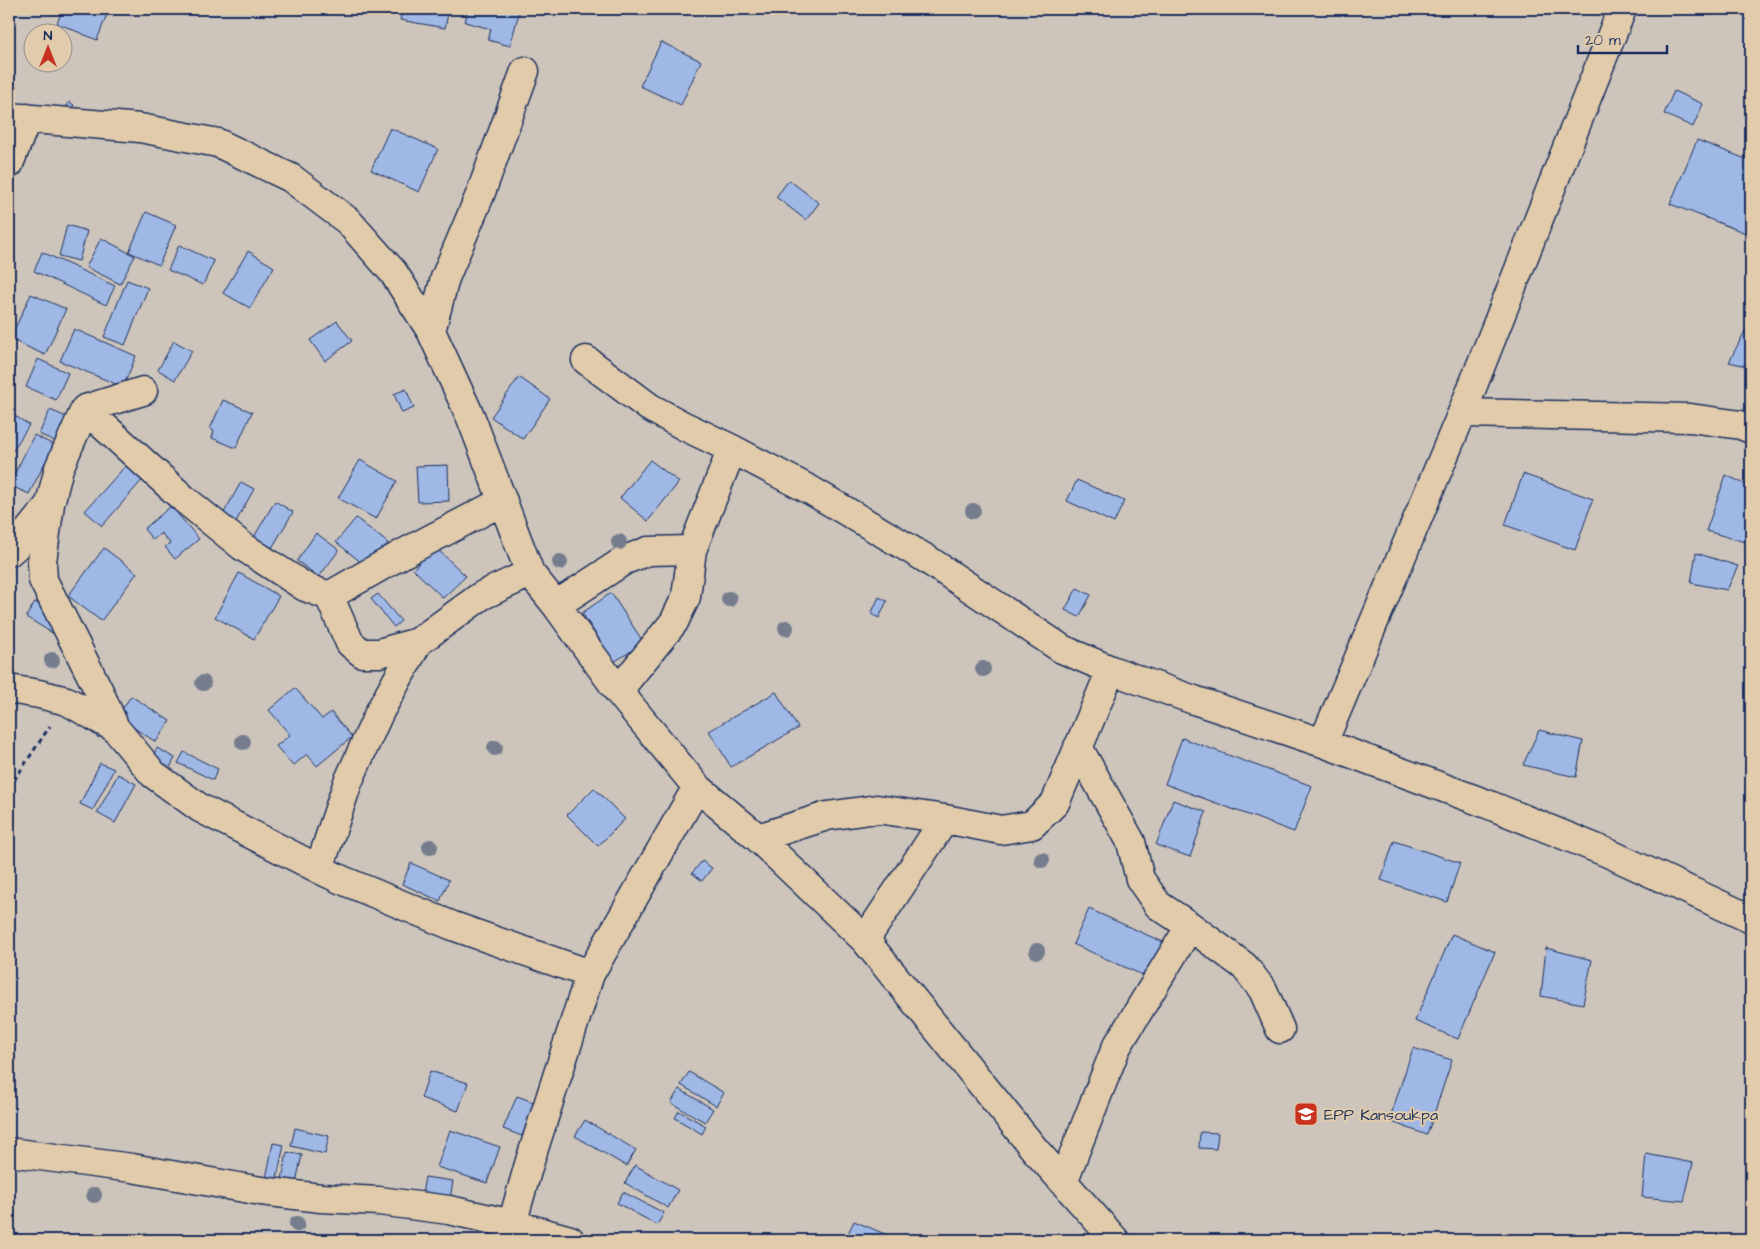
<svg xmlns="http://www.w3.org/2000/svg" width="1760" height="1249" viewBox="0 0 1760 1249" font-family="'Architects Daughter',sans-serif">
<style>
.building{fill:#9fb8e5;stroke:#1b2f5e}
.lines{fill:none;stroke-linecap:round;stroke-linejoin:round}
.minor-casing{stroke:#1b2f5e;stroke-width:31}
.path{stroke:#1b2f5e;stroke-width:3;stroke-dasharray:5 4;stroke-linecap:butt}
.minor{stroke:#e1cbaa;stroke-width:28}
.tree{fill:#747c8c}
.labels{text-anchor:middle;stroke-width:4;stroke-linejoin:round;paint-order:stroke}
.poi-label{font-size:16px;fill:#1b2f5e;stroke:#e1cbaa;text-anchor:start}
</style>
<rect width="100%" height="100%" fill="#cdc5bc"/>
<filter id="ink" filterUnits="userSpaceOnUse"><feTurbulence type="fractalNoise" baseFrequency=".02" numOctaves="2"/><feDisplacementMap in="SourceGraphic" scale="10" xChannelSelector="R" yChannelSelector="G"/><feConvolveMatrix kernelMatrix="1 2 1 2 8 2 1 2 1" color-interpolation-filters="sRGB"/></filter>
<g filter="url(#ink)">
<path class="building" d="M 63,9 L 109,9 L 97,40 L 57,23 Z
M 403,9 L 449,9 L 445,28 L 400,20 Z
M 468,9 L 520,9 L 510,46 L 488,40 L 491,29 L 465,22 Z
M 661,42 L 701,61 L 681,105 L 640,86 Z
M 1674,91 L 1703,104 L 1693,127 L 1664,114 Z
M 69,102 L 74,105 L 69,112 L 65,109 Z
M 390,128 L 438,149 L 419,192 L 371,170 Z
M 1697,140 L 1751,161 L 1751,235 L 1670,204 Z
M 789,180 L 819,203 L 806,220 L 776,197 Z
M 146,212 L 176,225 L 159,265 L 129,252 Z
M 67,225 L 87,231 L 79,261 L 59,256 Z
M 101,238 L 135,256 L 120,284 L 86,267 Z
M 179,245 L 214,261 L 203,285 L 168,270 Z
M 248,251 L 274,267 L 250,308 L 223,293 Z
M 42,252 L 115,286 L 106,305 L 34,271 Z
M 127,280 L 148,288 L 125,345 L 104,337 Z
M 31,294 L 66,309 L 45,355 L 10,339 Z
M 337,321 L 352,341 L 325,361 L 310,340 Z
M 1747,327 L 1751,329 L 1751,367 L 1729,362 Z
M 74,329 L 136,356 L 123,387 L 60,361 Z
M 174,341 L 192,351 L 175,380 L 158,370 Z
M 38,359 L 68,373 L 56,400 L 26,387 Z
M 519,377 L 550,399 L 523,439 L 491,417 Z
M 406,389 L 414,408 L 402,413 L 394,394 Z
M 223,400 L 252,412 L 236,448 L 212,438 L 214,431 L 210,429 Z
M 50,410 L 69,418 L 57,442 L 39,434 Z
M 9,412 L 29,425 L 9,457 Z
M 34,435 L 54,445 L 29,494 L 9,485 Z
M 360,460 L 397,481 L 376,519 L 338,498 Z
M 650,460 L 679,482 L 648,521 L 620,498 Z
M 128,463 L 144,478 L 102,526 L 85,511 Z
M 448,465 L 449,501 L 418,502 L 416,466 Z
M 1523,474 L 1593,499 L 1575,550 L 1505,525 Z
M 1726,475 L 1751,487 L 1751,529 L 1745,542 L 1706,531 Z
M 1077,480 L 1124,501 L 1114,523 L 1067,501 Z
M 241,482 L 254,489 L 233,527 L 220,520 Z
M 275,501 L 293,512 L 272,548 L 254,537 Z
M 171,506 L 199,539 L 175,559 L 165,547 L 170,543 L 161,533 L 153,540 L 144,529 Z
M 356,518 L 388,543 L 368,568 L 336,542 Z
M 316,533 L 339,550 L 319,577 L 297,561 Z
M 435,547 L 466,576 L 443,598 L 413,569 Z
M 104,548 L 137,573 L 101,621 L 68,596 Z
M 1696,553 L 1738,566 L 1727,590 L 1691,583 Z
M 239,573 L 279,596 L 254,639 L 215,617 Z
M 1077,588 L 1091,595 L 1079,617 L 1065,610 Z
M 611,593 L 644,643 L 614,662 L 582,613 Z
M 378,594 L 401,621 L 394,627 L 371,599 Z
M 879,597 L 887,601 L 879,618 L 871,614 Z
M 35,602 L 62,619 L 54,634 L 26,617 Z
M 295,688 L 322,719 L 331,712 L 352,737 L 317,766 L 307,754 L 293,766 L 276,746 L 290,735 L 269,710 Z
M 776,692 L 798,728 L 731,767 L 709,731 Z
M 131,696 L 170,721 L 156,742 L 117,717 Z
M 91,721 L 104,730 L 99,738 L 85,728 Z
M 1539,730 L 1583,741 L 1576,777 L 1523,765 Z
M 1182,738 L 1312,786 L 1294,832 L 1165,784 Z
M 157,748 L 175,758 L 169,769 L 151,760 Z
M 184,752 L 218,769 L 213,780 L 178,763 Z
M 100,763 L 114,769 L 93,810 L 80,804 Z
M 118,774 L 136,784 L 115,823 L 97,813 Z
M 594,788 L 625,819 L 598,846 L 567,815 Z
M 1173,800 L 1206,812 L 1190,857 L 1156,845 Z
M 1394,841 L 1460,863 L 1447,902 L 1381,880 Z
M 702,861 L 712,868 L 702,881 L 692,873 Z
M 411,863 L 449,880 L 440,901 L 402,884 Z
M 1089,909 L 1163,942 L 1147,977 L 1073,944 Z
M 1452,934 L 1495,952 L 1458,1039 L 1415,1021 Z
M 1546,948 L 1592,960 L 1583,1004 L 1541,996 Z
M 1413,1048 L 1452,1060 L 1427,1135 L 1389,1121 Z
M 430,1071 L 468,1083 L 458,1111 L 421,1098 Z
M 689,1072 L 724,1093 L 716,1106 L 681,1085 Z
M 679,1089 L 713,1109 L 705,1122 L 671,1103 Z
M 517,1096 L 536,1103 L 522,1136 L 503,1129 Z
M 679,1111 L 706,1126 L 702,1134 L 675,1118 Z
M 585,1120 L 636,1150 L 626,1166 L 575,1136 Z
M 295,1128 L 329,1136 L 325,1154 L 291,1146 Z
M 450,1130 L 500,1147 L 487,1183 L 437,1167 Z
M 1200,1132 L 1218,1133 L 1216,1149 L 1199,1148 Z
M 273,1143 L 284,1145 L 275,1187 L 265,1184 Z
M 287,1152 L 302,1155 L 296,1182 L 282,1180 Z
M 1646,1154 L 1693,1163 L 1684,1201 L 1642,1197 Z
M 635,1165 L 678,1190 L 668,1208 L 625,1183 Z
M 425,1177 L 453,1181 L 450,1199 L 422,1194 Z
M 623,1192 L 664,1213 L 657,1225 L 617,1203 Z
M 854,1221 L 899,1240 L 845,1240 Z"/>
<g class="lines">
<g class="minor-casing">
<path id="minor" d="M 9,117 L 140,128 L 218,143 L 291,178 L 348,221 L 393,272 L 431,331 L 471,418 L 530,573 L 556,605 L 618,691 L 697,787 L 758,838 L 865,940 L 1036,1151 L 1115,1240
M 9,164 L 27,118
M 431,331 L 445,278 L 480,195 L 525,71
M 586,360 L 649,407 L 684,426 L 732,449 L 812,491 L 925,558 L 1062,649 L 1111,670 L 1194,700 L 1323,743 L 1487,804 L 1608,853 L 1751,919
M 85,409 L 184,499 L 242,546 L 305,587 L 329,596 L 404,553 L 503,501
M 1462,413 L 1690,418 L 1741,425 L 1751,429
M 50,504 L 42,561 L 43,580 L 99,691 L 115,728
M 9,552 L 16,546 L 50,504 L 59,468 L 85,409 L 143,391
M 329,596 L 350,643 L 362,653 L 379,653 L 418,642 L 481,596 L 530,573
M 556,605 L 625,560 L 648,551 L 692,550
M 9,689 L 39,694 L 67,701 L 115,728 L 153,774 L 200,808 L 319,869 L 342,880 L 453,926 L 590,974 L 697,787
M 618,691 L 674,622 L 686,597 L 692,550 L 732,449
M 1323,743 L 1462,413 L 1622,9
M 1078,747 L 1131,842 L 1140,879 L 1158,905 L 1190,926 L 1244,966 L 1263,990 L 1280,1029
M 758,838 L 827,816 L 877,809 L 945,819
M 319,869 L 348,782 L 379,713 L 418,642
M 865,940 L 945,819 L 1001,830 L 1032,825 L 1055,803 L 1111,670
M 9,1152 L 132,1168 L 261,1191 L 321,1198 L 379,1201 L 449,1210 L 512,1224 L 529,1164 L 590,974
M 1063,1182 L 1116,1048 L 1190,926
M 510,1240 L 512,1224 L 570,1240"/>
</g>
<path class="path" d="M 9,788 L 50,726"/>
<use href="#minor" class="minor"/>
</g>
<g class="tree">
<circle cx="973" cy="511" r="8"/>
<circle cx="619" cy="542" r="8"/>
<circle cx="560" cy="562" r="8"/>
<circle cx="729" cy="599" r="8"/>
<circle cx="786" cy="628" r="8"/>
<circle cx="52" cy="660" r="8"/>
<circle cx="983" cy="669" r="8"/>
<circle cx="203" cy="683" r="8"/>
<circle cx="243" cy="742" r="8"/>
<circle cx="495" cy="748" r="8"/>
<circle cx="430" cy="847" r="8"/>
<circle cx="1042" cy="860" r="8"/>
<circle cx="1037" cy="951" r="8"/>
<circle cx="94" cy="1195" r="8"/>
<circle cx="297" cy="1224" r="8"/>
</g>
</g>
<defs>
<g id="school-square" transform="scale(1.25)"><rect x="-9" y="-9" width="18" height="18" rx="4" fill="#c8321e" stroke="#e1cbaa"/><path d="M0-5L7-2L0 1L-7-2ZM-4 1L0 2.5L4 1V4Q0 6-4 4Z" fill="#fff"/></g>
</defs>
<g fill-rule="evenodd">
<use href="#school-square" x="1306" y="1114"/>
</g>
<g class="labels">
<g class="poi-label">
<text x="1324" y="1120">EPP Kansoukpa</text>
</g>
</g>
<rect width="1760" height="1249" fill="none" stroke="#e1cbaa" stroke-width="30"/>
<rect x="15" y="15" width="1730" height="1219" fill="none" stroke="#1b2f5e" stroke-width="2" filter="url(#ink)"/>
<g transform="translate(48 48)"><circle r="24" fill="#e1cbaa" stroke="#928d8c"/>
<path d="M0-4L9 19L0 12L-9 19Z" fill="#c8321e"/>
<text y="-8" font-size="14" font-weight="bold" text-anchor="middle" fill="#1b2f5e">N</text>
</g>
<path d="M1578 45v8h89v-8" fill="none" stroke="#1b2f5e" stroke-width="2.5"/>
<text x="1585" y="45" font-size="15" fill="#1b2f5e" stroke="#e1cbaa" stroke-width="4" paint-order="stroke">20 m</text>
</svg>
